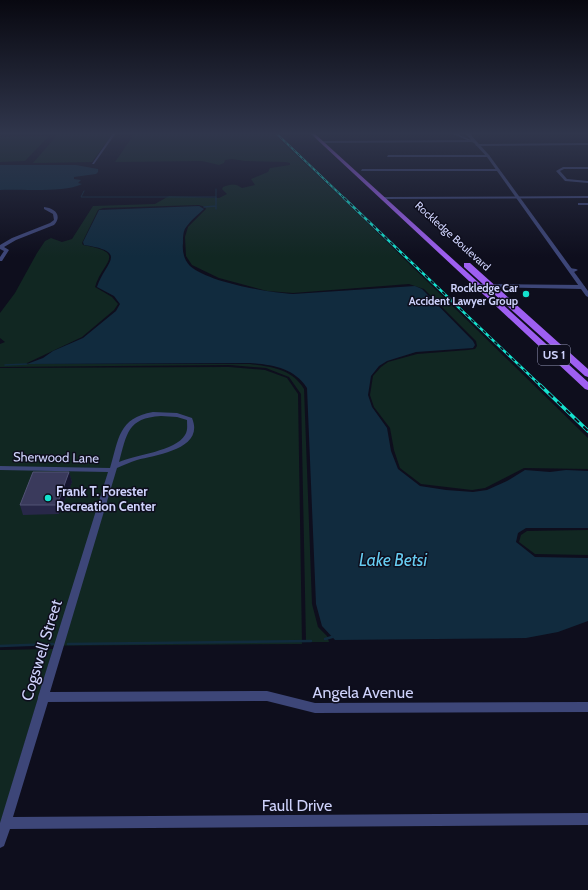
<svg xmlns="http://www.w3.org/2000/svg" width="588" height="890" viewBox="0 0 588 890" font-family="Cabin,sans-serif">
<style>
.green{fill:#112722}
.water{fill:#112b3e}
.lines{fill:none;stroke-linecap:round;stroke-linejoin:round}
.stream-far2{stroke:#112b3e;stroke-width:1}
.stream-far1{stroke:#112b3e;stroke-width:1.5}
.stream{stroke:#112b3e;stroke-width:2.5}
.pedestrian{fill:#3d4678;fill-rule:evenodd}
.minor{fill:#3d4678;fill-rule:evenodd}
.tertiary{fill:#3d4678;fill-rule:evenodd}
.primary{fill:#9e5ff1;fill-rule:evenodd}
.rail-far2-casing{stroke:#14e1ce;stroke-width:2}
.rail-far1-casing{stroke:#14e1ce;stroke-width:2.5}
.rail-casing{stroke:#14e1ce;stroke-width:3.5}
.rail-far2{stroke:#0e0e1d;stroke-width:1;stroke-dasharray:3;stroke-linecap:butt}
.rail-far1{stroke:#0e0e1d;stroke-width:1.5;stroke-dasharray:4;stroke-linecap:butt}
.rail{stroke:#0e0e1d;stroke-width:2;stroke-dasharray:6;stroke-linecap:butt}
.wall{fill:#282849}
.shaded-wall{fill:#161630}
.building{fill:#3a3a5c;stroke:#515275}
.poi-dot{fill:#14e1ce;stroke:#0e0e1d;stroke-width:1.5}
.labels{text-anchor:middle;stroke-width:3;stroke-linejoin:round;paint-order:stroke}
.far-street-label{font-size:11px;fill:#ced2fb;stroke:#0e0e1d}
.far-poi-label{font-size:11px;font-weight:bold;fill:#ced2fb;stroke:#0e0e1d;text-anchor:end}
.shield{fill:#0e0e1d;stroke:#9497b8;stroke-width:1}
.shield-label{font-size:12px;font-weight:bold;fill:#ced2fb}
.street-label{font-size:13px;fill:#ced2fb;stroke:#0e0e1d}
.poi-label{font-size:13px;font-weight:bold;fill:#ced2fb;stroke:#0e0e1d;text-anchor:start}
.near-street-label{font-size:16px;fill:#ced2fb;stroke:#0e0e1d}
.near-water-label{font-size:17px;font-style:italic;fill:#66ccf1;stroke:#0e0e1d}
</style>
<rect width="100%" height="100%" fill="#0e0e1d"/>
<path class="green" d="M 59,133 L 113,133 L 92,162 L 33,163 Z
M 135,133 L 273,133 L 352,208 L 588,438 L 588,469 L 524,468 L 485,488 L 472,490 L 421,484 L 400,468 L 394,450 L 390,428 L 374,407 L 370,395 L 373,376 L 381,367 L 388,362 L 417,354 L 468,350 L 475,349 L 477,346 L 476,341 L 424,289 L 409,284 L 293,293 L 267,291 L 219,278 L 192,265 L 186,256 L 185,237 L 188,227 L 206,209 L 205,207 L 199,205 L 103,208 L 98,210 L 82,243 L 83,245 C 129,253 102,262 95,287 L 112,297 L 118,304 L 114,310 L 82,337 L 25,364 L 250,364 C 272,367 292,369 304,389 L 312,604 L 318,627 L 327,636 L 329,642 L 306,642 L 301,394 L 289,377 L 266,368 L 230,365 L 0,367 L 0,344 L 5,342 L 0,338 L 0,313 L 15,293 L 37,253 L 45,241 L 51,238 L 62,242 L 72,239 L 93,206 L 155,204 L 169,196 L 219,198 L 227,194 L 222,189 L 223,187 C 231,184 235,183 242,188 L 255,185 L 251,179 L 268,172 L 270,168 L 290,165 L 290,163 L 286,162 L 245,161 L 232,159 L 225,160 L 224,163 L 219,165 L 202,161 L 115,162 Z
M 49,136 L 25,161 L 0,162 L 0,137 Z
M 229,367 L 265,370 L 287,378 L 298,394 L 302,644 L 0,646 L 0,368 Z
M 588,530 L 588,555 L 535,554 L 519,542 L 521,535 L 527,531 Z
M 53,649 L 0,825 L 0,650 Z"/>
<path class="water" d="M 0,165 L 76,165 L 98,169 L 98,172 L 96,174 L 74,177 L 74,179 L 81,180 L 78,183 L 82,184 C 64,193 21,189 0,190 Z
M 199,206 L 204,209 C 199,214 192,219 187,226 C 183,230 183,237 183,243 C 182,251 184,260 190,266 C 210,283 267,292 293,294 L 415,286 L 422,289 L 473,341 L 475,345 L 473,348 L 416,352 L 387,361 L 379,366 L 371,376 L 368,395 L 372,407 L 387,428 L 391,451 L 398,469 L 420,486 L 446,490 L 473,492 L 487,490 L 507,481 L 525,470 L 550,472 L 566,470 L 588,471 L 588,528 L 526,528 L 518,533 L 516,542 L 535,557 L 588,558 L 588,621 L 558,632 L 526,638 L 335,640 L 322,626 L 316,604 L 307,388 C 294,368 273,365 250,363 L 27,364 L 43,358 L 53,351 L 83,338 L 116,311 L 120,304 L 114,296 L 97,287 C 105,262 130,252 84,245 L 83,242 L 99,210 Z"/>
<g class="lines">
<path class="stream-far2" d="M 216,189 L 216,199
M 84,191 L 81,197 L 216,197"/>
<path class="stream-far1" d="M 216,198 L 216,209
M 204,207 L 216,206
M 5,365 L 27,364"/>
<path class="stream" d="M 325,639 L 332,637
M 68,644 L 311,641
M 0,646 L 53,644"/>
<path class="pedestrian" d="M 569,268 L 576,269 L 578,270 L 572,273 L 571,273 L 568,269 Z"/>
<path class="minor" d="M 40,133 L 44,133 L 41,135 Z
M 113,133 L 116,133 L 94,164 L 92,164 Z
M 471,140 L 472,142 L 323,143 L 321,142 L 323,141 Z
M 588,143 L 588,145 L 477,146 L 475,145 L 477,144 Z
M 388,155 L 488,155 L 490,156 L 488,157 L 387,157 Z
M 563,167 L 588,167 L 588,169 L 564,169 L 560,171 L 567,179 L 588,181 L 588,183 L 565,181 L 556,171 Z
M 362,169 L 498,169 L 500,170 L 498,171 L 361,171 Z
M 588,196 L 588,198 L 384,199 L 382,198 L 384,197 Z
M 579,203 L 588,203 L 588,205 L 578,205 L 578,203 Z
M 44,207 C 54,208 63,215 54,225 L 16,240 L 4,247 L 9,250 L 2,261 L 0,261 L 0,257 L 4,251 L 0,249 L 0,245 L 12,238 L 50,223 L 54,220 L 53,214 L 44,209 Z
M 479,284 L 582,285 L 585,287 L 582,289 L 477,287 L 476,286 Z
M 153,412 L 177,413 L 192,418 C 205,449 157,455 137,460 C 130,462 124,465 117,468 L 50,692 L 267,691 L 315,703 L 588,702 L 588,712 L 315,713 L 267,701 L 48,702 L 13,817 L 588,813 L 588,825 L 10,829 L 4,846 L 0,848 L 0,823 L 38,698 L 38,697 L 108,472 L 0,470 L 0,466 L 110,468 C 119,439 118,418 153,412 ZM 161,416 L 177,417 L 187,420 C 187,426 188,430 185,435 C 176,451 135,455 119,462 C 127,434 127,418 161,416 Z"/>
<path class="tertiary" d="M 451,133 L 455,133 L 471,140 L 465,133 L 469,133 L 489,155 L 588,291 L 588,297 L 586,296 L 487,157 L 474,143 Z"/>
<path class="primary" d="M 310,133 L 314,133 L 588,382 L 588,390 L 585,389 Z
M 464,263 L 470,263 L 588,369 L 588,377 L 585,376 L 464,267 Z"/>
<g class="rail-far2-casing">
<path id="rail-far2" d="M 276,133 L 345,199"/>
</g>
<g class="rail-far1-casing">
<path id="rail-far1" d="M 344,198 L 541,386"/>
</g>
<g class="rail-casing">
<path id="rail" d="M 540,385 L 588,431"/>
</g>
<use href="#rail-far2" class="rail-far2"/>
<use href="#rail-far1" class="rail-far1"/>
<use href="#rail" class="rail"/>
</g>
<path class="wall" d="M 69,472 L 72,482 L 59,514 L 23,515 L 20,505 Z"/>
<path class="shaded-wall" d="M 69,472 L 72,482 L 59,514 L 57,505 Z"/>
<path class="building" d="M 33,472 L 69,472 L 57,505 L 20,505 Z"/>
<linearGradient id="sky" x2="0" y2="1"><stop stop-color="#080810"/><stop offset="0.52" stop-color="#30364c"/><stop offset="1" stop-color="#30364c" stop-opacity="0"/></linearGradient>
<rect width="588" height="257" fill="url(#sky)"/>
<g class="poi-dot">
<circle cx="526" cy="294" r="4"/>
<circle cx="48" cy="498" r="4"/>
</g>
<g class="labels">
<g class="far-street-label">
<text transform="translate(453 236) rotate(42)" y="4">Rockledge Boulevard</text>
</g>
<g class="far-poi-label">
<text x="518" y="292">Rockledge Car<tspan x="518" dy="13">Accident Lawyer Group</tspan></text>
</g>
<rect class="shield" x="538" y="345" width="32" height="20" rx="3"/>
<g class="shield-label">
<text x="554" y="359">US 1</text>
</g>
<g class="street-label">
<text transform="translate(56 457) rotate(1)" y="5">Sherwood Lane</text>
</g>
<g class="poi-label">
<text x="56" y="496">Frank T. Forester<tspan x="56" dy="15">Recreation Center</tspan></text>
</g>
<g class="near-street-label">
<text transform="translate(41 650) rotate(-73)" y="6">Cogswell Street</text>
<text x="363" y="698">Angela Avenue</text>
<text x="297" y="811">Faull Drive</text>
</g>
<g class="near-water-label">
<text x="393" y="566">Lake Betsi</text>
</g>
</g>
</svg>
